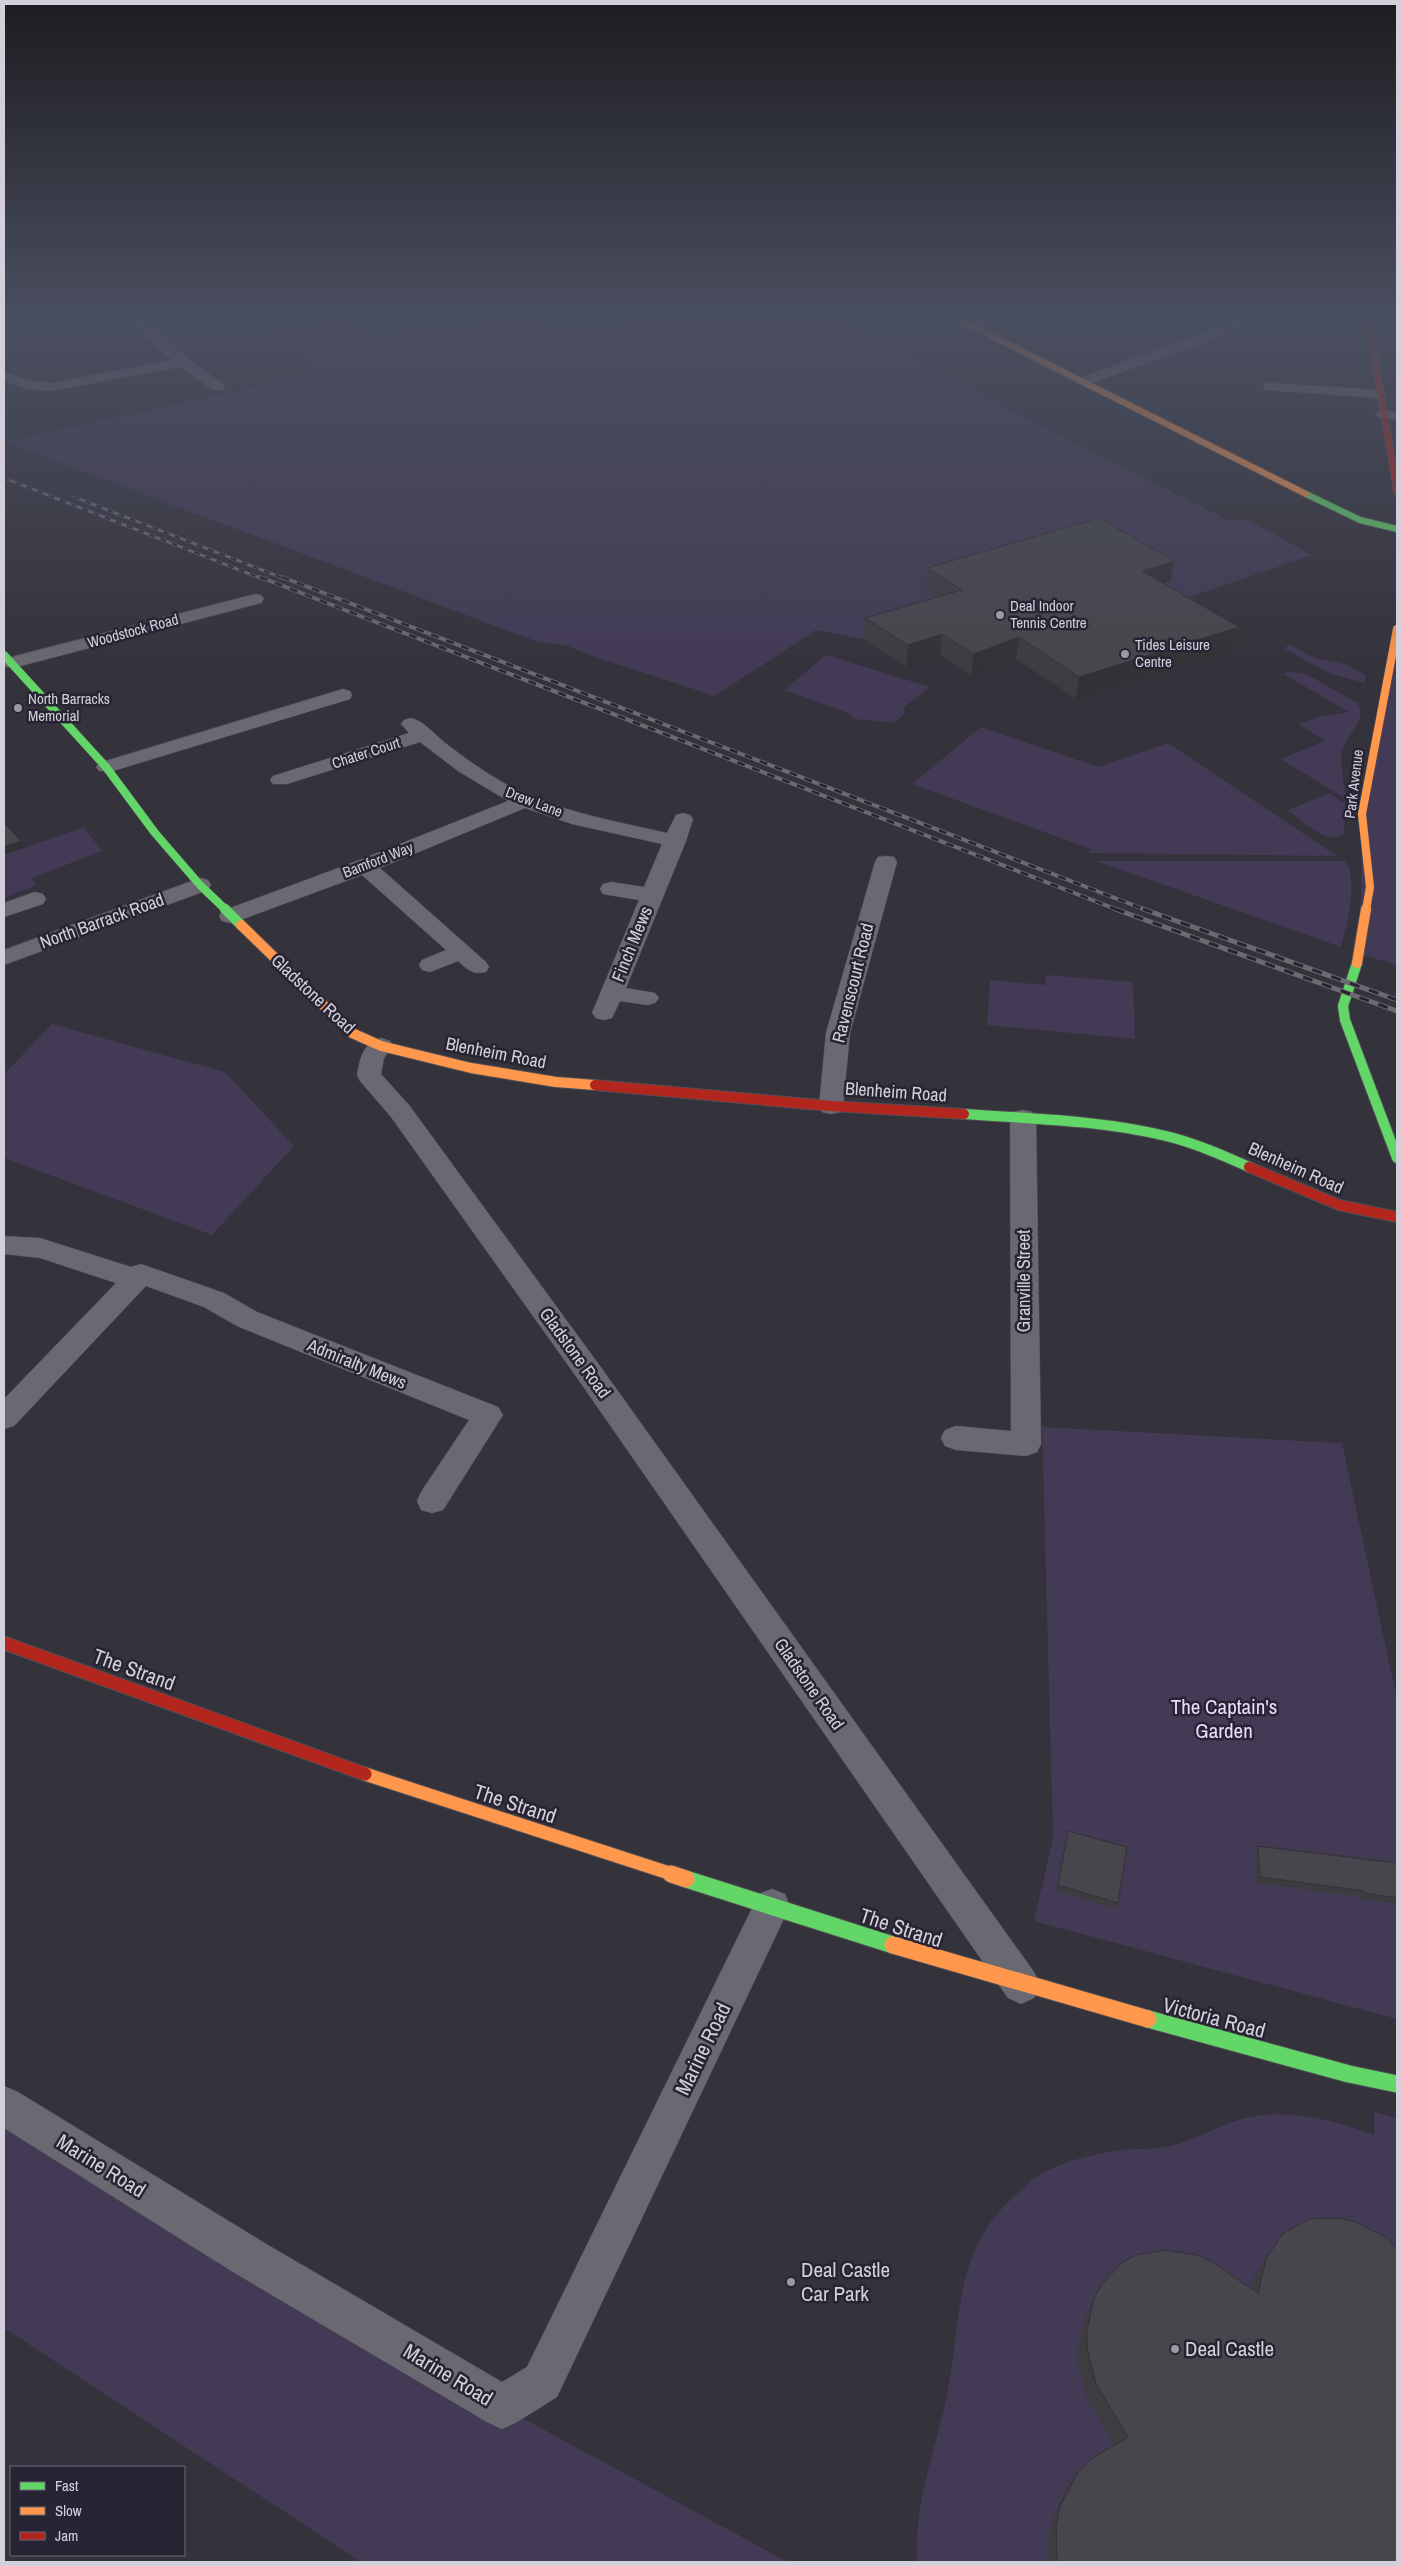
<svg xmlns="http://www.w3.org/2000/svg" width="1401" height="2566" viewBox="0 0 1401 2566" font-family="'Archivo Narrow',sans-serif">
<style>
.green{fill:#433a55}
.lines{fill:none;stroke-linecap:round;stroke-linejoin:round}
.street-casing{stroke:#504e55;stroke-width:1}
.fast-far3-casing{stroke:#504e55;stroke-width:8}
.fast-far2-casing{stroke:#504e55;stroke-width:9}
.fast-far1-casing{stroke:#504e55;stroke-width:12}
.fast-casing{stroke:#504e55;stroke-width:19}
.slow-far4-casing{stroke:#504e55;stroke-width:8}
.slow-far3-casing{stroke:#504e55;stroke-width:9}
.slow-far2-casing{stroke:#504e55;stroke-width:12}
.slow-far1-casing{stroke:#504e55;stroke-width:15}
.slow-casing{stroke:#504e55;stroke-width:19}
.jam-far2-casing{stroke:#504e55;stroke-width:8}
.jam-far1-casing{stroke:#504e55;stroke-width:12}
.jam-casing{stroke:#504e55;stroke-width:15}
.street{fill:#6a6870;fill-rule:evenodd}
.fast-far3{stroke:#63d668;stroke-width:6}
.fast-far2{stroke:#63d668;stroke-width:8}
.fast-far1{stroke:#63d668;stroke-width:10}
.fast{stroke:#63d668;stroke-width:17}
.slow-far4{stroke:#ff974d;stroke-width:6}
.slow-far3{stroke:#ff974d;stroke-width:8}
.slow-far2{stroke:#ff974d;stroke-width:10}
.slow-far1{stroke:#ff974d;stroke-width:13}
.slow{stroke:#ff974d;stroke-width:17}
.jam-far2{stroke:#b3261e;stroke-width:6}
.jam-far1{stroke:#b3261e;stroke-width:10}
.jam{stroke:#b3261e;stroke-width:13}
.rail-far2-casing{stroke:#6b6a70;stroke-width:3}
.rail-far1-casing{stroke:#6b6a70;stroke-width:4}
.rail-casing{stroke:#6b6a70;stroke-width:5}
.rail-far2{stroke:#292433;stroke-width:2;stroke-dasharray:6;stroke-linecap:butt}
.rail-far1{stroke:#292433;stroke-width:2.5;stroke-dasharray:8;stroke-linecap:butt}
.rail{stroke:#292433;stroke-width:3;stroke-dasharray:10;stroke-linecap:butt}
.wall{fill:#3d3c41}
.shaded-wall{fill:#323135}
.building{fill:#47464c;stroke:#323135}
.poi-dot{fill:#9b99a3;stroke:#292433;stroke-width:2}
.labels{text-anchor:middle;stroke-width:5;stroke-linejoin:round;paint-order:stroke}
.far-poi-label{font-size:15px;fill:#d3d0db;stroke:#292433;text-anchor:start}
.far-street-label{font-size:15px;fill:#d3d0db;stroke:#292433}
.street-label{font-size:18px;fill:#d3d0db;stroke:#292433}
.near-street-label{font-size:21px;fill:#d3d0db;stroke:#292433}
.near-park-label{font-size:21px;fill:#e6dcfc;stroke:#292433}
.near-poi-label{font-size:21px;fill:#d3d0db;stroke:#292433;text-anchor:start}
</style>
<rect width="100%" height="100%" fill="#34323a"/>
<path class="green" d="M 333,318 L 345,318 L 357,327 L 295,340 L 281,329 Z
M 493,318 L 541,318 L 568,334 L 638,318 L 809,318 L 813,320 L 839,318 L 976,392 L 1225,519 L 1250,521 L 1312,555 L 1154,609 L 960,612 L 864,639 L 816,630 L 715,696 L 592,656 L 565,645 L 538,642 L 5,442 L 320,373 L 301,358 Z
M 360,329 L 376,339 L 314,353 L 298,342 Z
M 1397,629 L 1397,965 L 1360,954 L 1362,814 L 1382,699 Z
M 1290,645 L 1315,658 L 1348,665 L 1365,675 L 1365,683 L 1330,674 L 1284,648 Z
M 826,655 L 930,687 L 904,707 L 905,714 L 893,723 L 854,719 L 848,713 L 784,690 Z
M 1290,671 L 1306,674 L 1356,702 C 1372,717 1344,737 1342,752 C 1340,768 1344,784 1347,800 L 1281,759 L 1325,741 L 1298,724 L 1322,716 L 1349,712 L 1283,674 Z
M 981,727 L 1098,767 L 1168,743 L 1337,856 L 1089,853 L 1091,849 L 912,784 Z
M 1330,793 L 1345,804 L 1344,834 C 1328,847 1301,819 1288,810 Z
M 84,827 L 102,851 L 32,878 L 37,885 L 4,898 L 4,855 Z
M 1096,861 L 1345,861 C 1359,879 1347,926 1341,947 Z
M 1046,975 L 1133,982 L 1135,1039 L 987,1025 L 990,980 L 1045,985 Z
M 52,1024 L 225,1072 L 294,1146 L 212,1235 L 4,1158 L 4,1074 Z
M 1042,1427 L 1342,1443 L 1397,1700 L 1397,2019 L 1034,1921 L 1053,1838 Z
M 1374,2112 L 1397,2118 L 1397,2562 L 917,2562 C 914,2505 933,2458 945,2404 C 964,2323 948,2253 1019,2192 C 1025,2187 1032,2179 1039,2175 C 1063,2161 1094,2154 1120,2150 C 1136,2148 1154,2150 1170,2146 C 1195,2140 1217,2126 1242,2119 C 1286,2107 1332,2119 1374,2135 Z
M 16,2114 L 502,2407 L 788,2562 L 361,2562 L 4,2328 L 4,2129 Z"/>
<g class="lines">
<g class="street-casing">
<path id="street" d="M 127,318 L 142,318 L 188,359 L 223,384 L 225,387 L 223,390 L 213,390 L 180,367 L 51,391 L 27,389 L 4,381 L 4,372 L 28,380 L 51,383 L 172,360 Z
M 986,318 L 984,321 L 964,326 L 957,322 L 963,318 Z
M 1238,318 L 1248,318 L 1250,321 L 1211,340 L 1089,384 L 1079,384 L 1077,381 L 1079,378 L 1201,334 Z
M 1270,383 L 1380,390 L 1387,394 L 1380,398 L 1265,390 L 1263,387 L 1265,384 Z
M 1383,410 L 1397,412 L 1397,420 L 1378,417 L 1376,414 Z
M 255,594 L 261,595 L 264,599 L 261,603 L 17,667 L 4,667 L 4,659 Z
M 343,689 L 350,691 L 352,695 L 350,699 L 113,771 L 99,771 L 96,767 L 99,763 Z
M 411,718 C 424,721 434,734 444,742 C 463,757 483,771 504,783 C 555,811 611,820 667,833 L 676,815 L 683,813 L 690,815 L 693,819 L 686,841 L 626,988 L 655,993 L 659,998 L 655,1003 L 647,1005 L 620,1001 L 612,1018 L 604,1020 L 596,1018 L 592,1013 L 639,900 L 603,894 L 600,889 L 603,884 L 611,882 L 644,887 L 662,844 L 572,824 L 525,808 L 380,868 L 486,962 L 489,967 L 486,972 C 473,975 468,970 458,961 L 430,972 L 422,970 L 419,965 L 422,960 L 446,950 L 362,875 L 238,921 L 230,923 L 222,921 L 219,916 L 222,911 L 357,861 L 508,801 L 458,771 L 420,742 L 287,784 L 273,784 L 270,780 L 273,776 L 409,733 L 401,724 L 404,720 Z
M 886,856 L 894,857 L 897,862 L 850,1033 L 843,1106 L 840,1112 L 831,1114 L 822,1112 L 819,1106 L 826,1033 L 875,862 L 878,857 Z
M 200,878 L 208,880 L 211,885 L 208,890 L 4,965 L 4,950 Z
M 35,892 L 43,894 L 46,899 L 43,904 L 4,917 L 4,903 Z
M 381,1038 L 390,1041 L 393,1046 L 384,1058 L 381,1074 L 409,1105 L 600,1366 L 1034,1972 L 1040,1985 L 1034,1998 L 1021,2004 L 1008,1998 L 580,1382 L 391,1117 L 360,1081 L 357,1075 C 360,1058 363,1043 381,1038 Z
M 1023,1110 L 1032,1112 L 1036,1118 L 1041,1444 L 1037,1452 L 1026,1456 L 956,1450 L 945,1446 L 941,1438 L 945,1430 L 956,1426 L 1011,1431 L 1010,1118 L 1014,1112 Z
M 4,1236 L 40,1238 L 131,1267 L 141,1264 L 224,1293 L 257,1312 L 498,1407 L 503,1415 L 443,1510 L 432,1513 L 421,1510 L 417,1501 L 421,1492 L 469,1420 L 237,1326 L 204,1307 L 146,1286 L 14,1426 L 4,1429 L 4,1399 L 116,1283 L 40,1258 L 4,1254 Z
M 772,1889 L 785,1894 L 790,1906 L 557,2397 L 517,2422 L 502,2429 L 487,2422 L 233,2272 L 4,2128 L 4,2086 L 18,2092 L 263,2242 L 502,2382 L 527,2367 L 759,1894 Z"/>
</g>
<g class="fast-far3-casing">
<path id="fast-far3" d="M 1306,494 L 1360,520 L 1397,529"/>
</g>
<g class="fast-far2-casing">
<path id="fast-far2" d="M 4,655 L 106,767 L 155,833 L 200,885 L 226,910"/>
</g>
<g class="fast-far1-casing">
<path id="fast-far1" d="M 225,909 L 241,925
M 1357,963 L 1343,1006 L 1345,1020 L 1397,1158
M 964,1114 C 1032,1119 1100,1120 1166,1136 C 1195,1143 1222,1155 1249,1167"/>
</g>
<g class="fast-casing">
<path id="fast" d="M 686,1879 L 893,1945
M 1148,2019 L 1349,2074 L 1397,2084"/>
</g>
<g class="slow-far4-casing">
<path id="slow-far4" d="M 956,318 L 1306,494"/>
</g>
<g class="slow-far3-casing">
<path id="slow-far3" d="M 1366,910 L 1370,887 L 1362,814 L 1397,629"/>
</g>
<g class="slow-far2-casing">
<path id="slow-far2" d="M 241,925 L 352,1033 L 381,1046 L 471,1068 L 556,1082 L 595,1085
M 1357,963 L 1366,909"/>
</g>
<g class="slow-far1-casing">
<path id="slow-far1" d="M 365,1774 L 675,1875"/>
</g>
<g class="slow-casing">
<path id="slow" d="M 671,1874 L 686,1879
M 893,1945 L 1148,2019"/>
</g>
<g class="jam-far2-casing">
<path id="jam-far2" d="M 1368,318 L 1397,491"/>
</g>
<g class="jam-far1-casing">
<path id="jam-far1" d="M 595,1085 L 831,1106 L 964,1114
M 1249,1167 L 1339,1205 L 1397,1217"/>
</g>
<g class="jam-casing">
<path id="jam" d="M 4,1643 L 365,1774"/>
</g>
<use href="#street" class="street"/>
<use href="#fast-far3" class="fast-far3"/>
<use href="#fast-far2" class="fast-far2"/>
<use href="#fast-far1" class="fast-far1"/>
<use href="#fast" class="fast"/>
<use href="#slow-far4" class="slow-far4"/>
<use href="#slow-far3" class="slow-far3"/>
<use href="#slow-far2" class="slow-far2"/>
<use href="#slow-far1" class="slow-far1"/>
<use href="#slow" class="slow"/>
<use href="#jam-far2" class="jam-far2"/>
<use href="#jam-far1" class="jam-far1"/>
<use href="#jam" class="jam"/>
<g class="rail-far2-casing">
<path id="rail-far2" d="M 4,478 L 263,579
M 74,497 L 285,579"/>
</g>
<g class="rail-far1-casing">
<path id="rail-far1" d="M 260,577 L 1118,910
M 282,577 L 1146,910"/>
</g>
<g class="rail-casing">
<path id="rail" d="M 1115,909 L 1397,1011
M 1143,909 L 1397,1000"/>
</g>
<use href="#rail-far2" class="rail-far2"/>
<use href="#rail-far1" class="rail-far1"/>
<use href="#rail" class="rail"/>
</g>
<path class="wall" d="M 372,318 L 448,318 L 390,330 Z
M 1174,561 L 1170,582 L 1164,584 L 1239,627 L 1234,649 L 1076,699 L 1016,659 L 971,676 L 940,655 L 906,667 L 864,639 L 865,618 L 938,597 L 925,589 L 927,568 Z
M 1068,1831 L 1118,1903 L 1116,1909 L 1056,1891 Z
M 1258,1846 L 1397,1863 L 1397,1904 L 1361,1899 L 1361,1897 L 1257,1883 L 1255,1852 Z
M 1282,2234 L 1397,2562 L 1048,2562 L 1047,2539 L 1052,2519 L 1069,2485 L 1078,2472 L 1115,2445 L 1087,2399 L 1078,2364 L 1078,2347 L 1086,2315 L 1102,2284 L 1251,2288 L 1254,2276 Z"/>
<path class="shaded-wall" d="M 388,318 L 448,318 L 390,330 Z
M 1174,561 L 1170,582 L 1138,592 L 1142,571 Z
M 1239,627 L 1234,649 L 1076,699 L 1079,677 Z
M 942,634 L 940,655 L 906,667 L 908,645 Z
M 1019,637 L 1016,659 L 971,676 L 974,654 Z
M 21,841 L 23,848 L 4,855 L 4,847 Z"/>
<path class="building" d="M 1099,518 L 1174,561 L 1142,571 L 1239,627 L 1079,677 L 1019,637 L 974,654 L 942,634 L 908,645 L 865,618 L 962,590 L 927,568 Z
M 4,823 L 21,841 L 4,847 Z
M 1068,1831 L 1127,1847 L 1118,1903 L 1058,1885 Z
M 1258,1846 L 1397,1863 L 1397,1898 L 1365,1893 L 1364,1891 L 1260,1877 Z
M 1339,2218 L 1356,2222 L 1387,2238 L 1397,2249 L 1397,2562 L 1057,2562 L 1056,2526 L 1060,2506 L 1078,2472 L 1091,2459 L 1128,2437 L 1096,2384 L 1087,2348 L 1087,2330 L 1094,2298 L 1102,2284 L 1123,2262 L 1136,2255 L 1166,2250 L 1197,2255 L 1212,2262 L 1258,2293 L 1266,2259 L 1282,2234 L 1309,2219 Z"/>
<linearGradient id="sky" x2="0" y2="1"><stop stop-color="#1d1c20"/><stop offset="0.47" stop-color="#4a4f60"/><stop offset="1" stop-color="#4a4f60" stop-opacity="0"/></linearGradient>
<rect width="1401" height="677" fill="url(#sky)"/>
<g class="poi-dot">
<circle cx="1000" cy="615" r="5"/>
<circle cx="1125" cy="654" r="5"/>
<circle cx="18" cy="708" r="5"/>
<circle cx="791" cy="2282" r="5"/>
<circle cx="1175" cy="2349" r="5"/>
</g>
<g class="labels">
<g class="far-poi-label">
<text x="1010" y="611">Deal Indoor<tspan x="1010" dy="17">Tennis Centre</tspan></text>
<text x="1135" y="650">Tides Leisure<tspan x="1135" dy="17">Centre</tspan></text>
<text x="28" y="704">North Barracks<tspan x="28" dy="17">Memorial</tspan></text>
</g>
<g class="far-street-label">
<text transform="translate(133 631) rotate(-15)" y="5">Woodstock Road</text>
<text transform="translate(366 753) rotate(-18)" y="5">Chater Court</text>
<text transform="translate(1354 784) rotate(-83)" y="5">Park Avenue</text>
<text transform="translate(534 802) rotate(21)" y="5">Drew Lane</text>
<text transform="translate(378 860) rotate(-21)" y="5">Bamford Way</text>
</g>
<g class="street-label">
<text transform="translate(102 921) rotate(-20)" y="6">North Barrack Road</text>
<text transform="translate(632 944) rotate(-68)" y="6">Finch Mews</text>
<text transform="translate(853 983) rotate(-76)" y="6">Ravenscourt Road</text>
<text transform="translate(313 994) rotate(43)" y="6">Gladstone Road</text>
<text transform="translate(496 1053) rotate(11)" y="6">Blenheim Road</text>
<text transform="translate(896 1092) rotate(4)" y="6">Blenheim Road</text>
<text transform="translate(1296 1168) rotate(24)" y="6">Blenheim Road</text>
<text transform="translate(1024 1281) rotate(-90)" y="6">Granville Street</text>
<text transform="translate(575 1353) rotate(54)" y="6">Gladstone Road</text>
<text transform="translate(357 1364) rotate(22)" y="6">Admiralty Mews</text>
<text transform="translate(809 1684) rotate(55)" y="6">Gladstone Road</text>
</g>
<g class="near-street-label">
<text transform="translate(134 1670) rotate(20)" y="7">The Strand</text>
<text transform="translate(515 1804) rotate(18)" y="7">The Strand</text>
<text transform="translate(901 1928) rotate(18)" y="7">The Strand</text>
<text transform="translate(1214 2018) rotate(15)" y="7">Victoria Road</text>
<text transform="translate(703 2049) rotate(-64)" y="7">Marine Road</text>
<text transform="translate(101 2166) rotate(32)" y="7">Marine Road</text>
<text transform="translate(448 2375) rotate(31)" y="7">Marine Road</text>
</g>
<g class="near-park-label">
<text x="1224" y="1714">The Captain's<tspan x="1224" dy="24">Garden</tspan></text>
</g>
<g class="near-poi-label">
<text x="801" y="2277">Deal Castle<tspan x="801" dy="24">Car Park</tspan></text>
<text x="1185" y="2356">Deal Castle</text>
</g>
</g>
<rect width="1401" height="2566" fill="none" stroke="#d3d0db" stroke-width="10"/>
<rect x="10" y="2466" width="175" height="90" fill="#292433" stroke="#6d6976"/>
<rect x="20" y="2482" width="25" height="8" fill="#63d668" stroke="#6d6976"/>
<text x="55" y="2491" font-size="15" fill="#d3d0db">Fast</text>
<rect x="20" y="2507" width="25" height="8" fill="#ff974d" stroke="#6d6976"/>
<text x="55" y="2516" font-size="15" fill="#d3d0db">Slow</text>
<rect x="20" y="2532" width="25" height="8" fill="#b3261e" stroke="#6d6976"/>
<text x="55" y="2541" font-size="15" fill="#d3d0db">Jam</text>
</svg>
